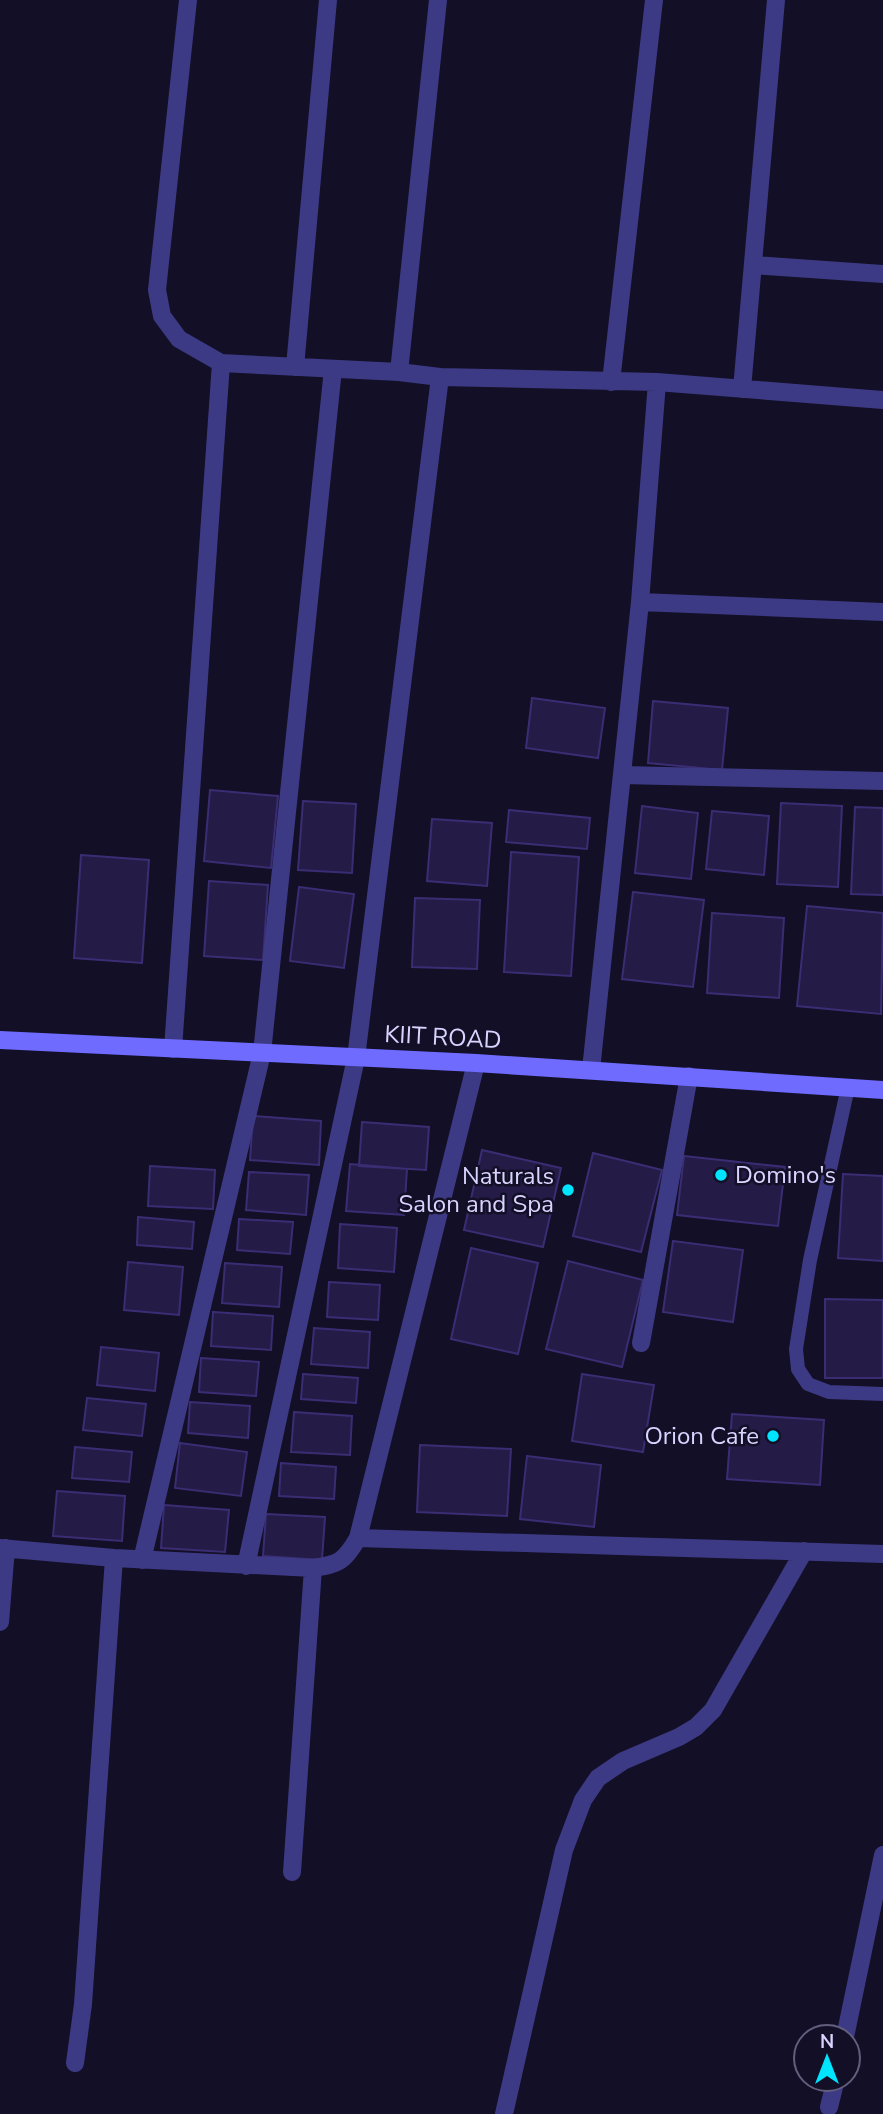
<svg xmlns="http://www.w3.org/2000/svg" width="883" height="2114" viewBox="0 0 883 2114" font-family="'Nunito Sans',sans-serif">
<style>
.building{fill:#241b47;stroke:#3b2d73;stroke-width:2}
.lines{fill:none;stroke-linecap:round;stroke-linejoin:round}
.service{stroke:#3d3a85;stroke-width:14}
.minor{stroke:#3d3a85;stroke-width:18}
.secondary{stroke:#6f6bff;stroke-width:18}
.poi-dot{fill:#00e5ff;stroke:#130f26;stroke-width:2.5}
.labels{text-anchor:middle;stroke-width:5;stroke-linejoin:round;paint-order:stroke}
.street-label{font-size:24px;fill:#d9d4ff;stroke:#130f26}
.poi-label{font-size:24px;fill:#d9d4ff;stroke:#130f26;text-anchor:end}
</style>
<rect width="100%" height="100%" fill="#130f26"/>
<path class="building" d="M 532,698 L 605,708 L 598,758 L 526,748 Z
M 653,701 L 728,708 L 722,770 L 648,763 Z
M 210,790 L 278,796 L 271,868 L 204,861 Z
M 303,801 L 356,804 L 352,873 L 298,870 Z
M 781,803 L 842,806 L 838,887 L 777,884 Z
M 642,806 L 698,813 L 691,879 L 635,873 Z
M 855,807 L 883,808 L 883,895 L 851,894 Z
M 509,810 L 590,818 L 587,849 L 506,842 Z
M 712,811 L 769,816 L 764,875 L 706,869 Z
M 432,819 L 492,823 L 487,886 L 427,881 Z
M 511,852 L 579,857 L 571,976 L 504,972 Z
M 81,855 L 149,860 L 142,963 L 74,958 Z
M 209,881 L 268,885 L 263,960 L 204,956 Z
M 299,887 L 354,894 L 344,968 L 290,961 Z
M 633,892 L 704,900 L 693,987 L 622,979 Z
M 415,898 L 480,900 L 477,969 L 412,967 Z
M 807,906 L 883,913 L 881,1014 L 797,1006 Z
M 712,913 L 784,918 L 779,998 L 707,993 Z
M 253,1116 L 321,1121 L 319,1165 L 250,1160 Z
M 362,1122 L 429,1127 L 426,1170 L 359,1166 Z
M 482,1150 L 561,1168 L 543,1247 L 464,1230 Z
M 593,1153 L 662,1170 L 641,1252 L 573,1236 Z
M 684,1156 L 785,1167 L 778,1226 L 677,1215 Z
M 350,1164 L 407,1169 L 404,1215 L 346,1211 Z
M 150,1166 L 215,1170 L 213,1209 L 148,1206 Z
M 249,1172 L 309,1175 L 306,1215 L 246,1210 Z
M 843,1174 L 883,1176 L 883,1261 L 838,1258 Z
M 138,1217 L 194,1222 L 192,1249 L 137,1245 Z
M 239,1219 L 293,1222 L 290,1254 L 237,1250 Z
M 340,1224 L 397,1228 L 394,1272 L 338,1268 Z
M 673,1241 L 743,1250 L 733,1322 L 663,1312 Z
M 471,1248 L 538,1263 L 518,1354 L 451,1339 Z
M 568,1261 L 643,1280 L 622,1367 L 546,1349 Z
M 128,1262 L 183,1267 L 179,1315 L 124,1310 Z
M 225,1263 L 282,1267 L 279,1307 L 222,1303 Z
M 329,1282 L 380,1285 L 378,1320 L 327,1317 Z
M 825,1299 L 883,1300 L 883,1378 L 825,1378 Z
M 213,1312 L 273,1316 L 271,1350 L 211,1346 Z
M 314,1328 L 370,1332 L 368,1368 L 311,1364 Z
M 101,1347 L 159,1353 L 155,1391 L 97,1385 Z
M 201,1358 L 259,1362 L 256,1396 L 199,1392 Z
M 303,1374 L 358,1378 L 356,1403 L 301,1399 Z
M 582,1374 L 654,1385 L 643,1452 L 572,1441 Z
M 87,1398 L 146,1404 L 142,1436 L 83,1430 Z
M 190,1402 L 250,1406 L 248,1438 L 188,1433 Z
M 294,1412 L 352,1416 L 350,1455 L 291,1452 Z
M 732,1414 L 824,1420 L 820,1485 L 727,1479 Z
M 180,1443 L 247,1452 L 241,1496 L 175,1488 Z
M 420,1445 L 511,1449 L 507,1516 L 417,1512 Z
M 75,1447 L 132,1452 L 129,1482 L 72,1478 Z
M 527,1456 L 601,1465 L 594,1527 L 520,1519 Z
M 281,1463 L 336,1467 L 334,1499 L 279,1496 Z
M 57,1491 L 125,1496 L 122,1541 L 53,1536 Z
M 164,1505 L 229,1510 L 225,1552 L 161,1548 Z
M 266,1514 L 325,1517 L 322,1560 L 263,1556 Z"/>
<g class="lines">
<path class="service" d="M 848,1087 L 810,1260 L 796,1349 L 798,1369 L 808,1384 L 829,1392 L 883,1394"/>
<path class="minor" d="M 188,0 L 157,290 L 162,316 L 179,339 L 221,363 L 399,372 L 440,377 L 657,382
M 753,265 L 883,274
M 295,367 L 328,0
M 399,372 L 438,0
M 611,382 L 654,0
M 742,389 L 776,0
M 640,602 L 883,612
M 622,775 L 883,781
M 173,1049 L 221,363
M 591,1070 L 640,602 L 657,382 L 883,400
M 641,1343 L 689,1076
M 358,1538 L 883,1554
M 0,1548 L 114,1558 L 313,1568 C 339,1564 344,1562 358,1538 L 476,1063
M 142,1560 L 262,1053 L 333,369
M 246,1566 L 356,1058 L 440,377
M 0,1622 L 6,1548
M 292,1872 L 313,1568
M 845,2037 L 883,1855
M 75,2063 L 83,2004 L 114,1558
M 829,2107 L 836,2079
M 504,2114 L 564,1850 L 583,1800 L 598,1778 L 623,1761 L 679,1737 L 696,1727 L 713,1710 L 804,1551"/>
<path class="secondary" d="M 0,1040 L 476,1063 L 883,1090"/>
</g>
<g class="poi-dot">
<circle cx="721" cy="1175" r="7"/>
<circle cx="568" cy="1190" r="7"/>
<circle cx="773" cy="1436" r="7"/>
</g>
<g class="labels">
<g class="street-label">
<text transform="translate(443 1037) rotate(3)" y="8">KIIT ROAD</text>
</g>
<g class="poi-label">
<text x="735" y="1183" text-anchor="start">Domino's</text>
<text x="554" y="1184">Naturals<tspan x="554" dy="28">Salon and Spa</tspan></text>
<text x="759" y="1444">Orion Cafe</text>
</g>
</g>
<g transform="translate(827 2058)"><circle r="33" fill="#130f26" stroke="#625e7d" stroke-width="2"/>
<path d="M0-5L12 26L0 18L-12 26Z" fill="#00e5ff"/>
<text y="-10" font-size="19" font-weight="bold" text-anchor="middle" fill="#d9d4ff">N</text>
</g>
</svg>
